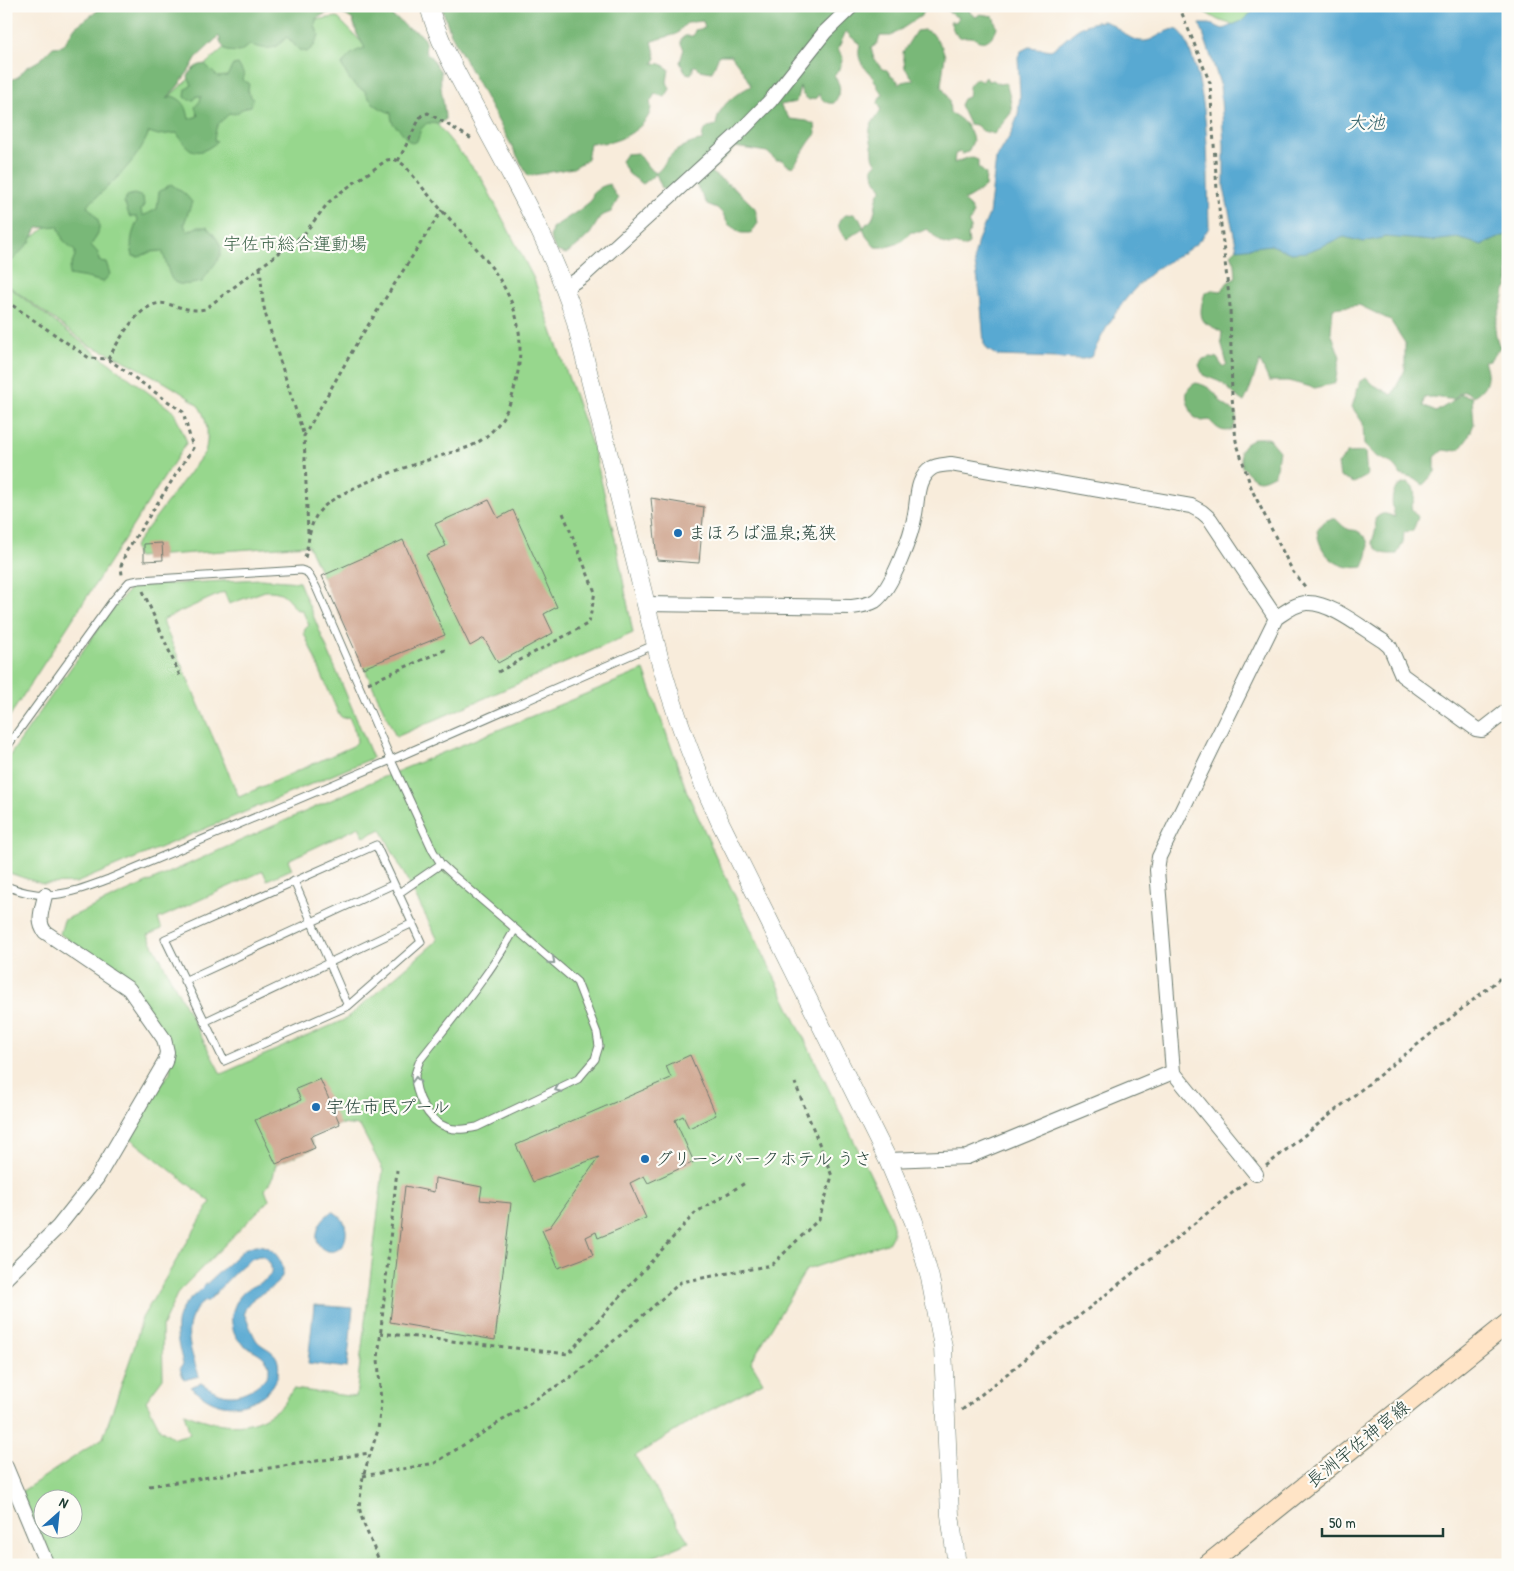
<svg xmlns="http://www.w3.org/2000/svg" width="1514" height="1571" viewBox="0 0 1514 1571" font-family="'Patrick Hand','Klee One',sans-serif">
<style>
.green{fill:#97d78d;stroke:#5b8a60;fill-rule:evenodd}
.forest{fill:#79b878;stroke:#4c7a56}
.water{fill:#58a9d2;stroke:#3c7383}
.building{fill:#cca089}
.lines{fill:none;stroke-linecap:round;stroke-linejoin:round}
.service-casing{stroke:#6b7a6e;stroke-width:9}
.minor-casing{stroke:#6b7a6e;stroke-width:16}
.tertiary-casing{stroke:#6b7a6e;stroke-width:19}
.secondary-casing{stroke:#6b7a6e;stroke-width:21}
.path{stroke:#6b7a6e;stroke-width:3;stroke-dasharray:4 4;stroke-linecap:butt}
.service{stroke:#fff;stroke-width:7}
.minor{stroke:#fff;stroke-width:14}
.tertiary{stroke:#fff;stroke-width:18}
.secondary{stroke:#ffe4c6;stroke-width:19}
.oneway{stroke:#8f9e9a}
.poi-dot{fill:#1f6fb2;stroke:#fdfcf7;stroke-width:2}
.labels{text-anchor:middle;stroke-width:4.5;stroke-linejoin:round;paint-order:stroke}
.park-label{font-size:18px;fill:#3d644a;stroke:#fdfcf7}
.poi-label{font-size:18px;fill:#1f3d34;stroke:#fdfcf7;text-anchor:start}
.street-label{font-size:18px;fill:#1f3d34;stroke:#fdfcf7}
.water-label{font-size:19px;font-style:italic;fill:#33636b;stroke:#fdfcf7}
</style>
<rect width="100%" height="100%" fill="#fdfcf7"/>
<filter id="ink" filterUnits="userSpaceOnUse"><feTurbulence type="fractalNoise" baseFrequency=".02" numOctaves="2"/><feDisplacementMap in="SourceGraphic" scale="10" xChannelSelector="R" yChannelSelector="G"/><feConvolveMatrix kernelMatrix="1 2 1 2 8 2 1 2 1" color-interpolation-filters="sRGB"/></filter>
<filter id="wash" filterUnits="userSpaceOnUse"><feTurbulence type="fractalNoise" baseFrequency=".0096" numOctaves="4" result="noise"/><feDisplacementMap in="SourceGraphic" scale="20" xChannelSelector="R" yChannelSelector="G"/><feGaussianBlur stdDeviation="1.12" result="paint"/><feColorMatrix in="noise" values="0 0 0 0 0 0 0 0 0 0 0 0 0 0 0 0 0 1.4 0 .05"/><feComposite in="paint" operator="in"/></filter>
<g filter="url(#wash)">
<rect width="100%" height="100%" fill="#f8ecdb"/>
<path class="green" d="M 1194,6 L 1276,6 L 1246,29 L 1218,20 Z
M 337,17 L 414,96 L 482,179 L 534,279 L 594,451 L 615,538 L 633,633 L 396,737 L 308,545 L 137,557 L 134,546 L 205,452 C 209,438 208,421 200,408 C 190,393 109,351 90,346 L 6,284 L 6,256 L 118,177 L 164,101 L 246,28 Z
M 6,285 L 174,412 L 187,442 L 6,722 Z
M 260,579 L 299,582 L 373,758 L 76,883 L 43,884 L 6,872 L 6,761 L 107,616 L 132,586 ZM 265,591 C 272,591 280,591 285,596 C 293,602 291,611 302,610 L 309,625 L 305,629 L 304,633 L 339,715 L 343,718 L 349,717 L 356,734 L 357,742 L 353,746 L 239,797 L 162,620 L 224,592 L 229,604 Z
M 644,670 L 687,792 L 718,861 L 887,1209 C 892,1222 897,1229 889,1242 L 806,1270 L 751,1362 L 763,1382 L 703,1414 L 635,1456 L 689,1542 L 634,1565 L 51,1565 L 21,1492 L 103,1438 L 134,1348 L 142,1318 L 211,1202 L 127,1136 L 170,1072 L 172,1051 L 111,970 L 60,934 L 64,920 L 369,783 ZM 359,827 L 364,837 L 381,829 L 438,940 L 346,1019 L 221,1074 L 148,935 L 162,929 L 158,919 L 263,871 L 267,880 L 292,869 L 288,860 ZM 340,1124 L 360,1126 L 383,1170 L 356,1397 L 293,1389 C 289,1395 285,1403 279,1408 C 248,1433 218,1426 184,1413 L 190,1434 L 174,1438 L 160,1429 L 146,1401 L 163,1378 L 162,1327 L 178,1292 L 269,1200 L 265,1190 L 273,1177 L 276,1164 L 315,1148 L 310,1137 ZM 42,1498 L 72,1498 L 72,1528 L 42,1528 Z"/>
<path class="forest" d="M 101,6 L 387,6 L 394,18 C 402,21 400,21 406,27 C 409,29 414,30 417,32 C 424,35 427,45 425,52 L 430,56 L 441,72 C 439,89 445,104 445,120 L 439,124 L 427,123 L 421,129 L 417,141 L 412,143 C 407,140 407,139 403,134 C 397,124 392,129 391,113 C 378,108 370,103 365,91 C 352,86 347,77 342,65 C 348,55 354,51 365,48 L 357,34 L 353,20 C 337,9 332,9 316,19 L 315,26 L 319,35 L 314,46 L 307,52 L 299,50 L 287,37 C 273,51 269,50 250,45 L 239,52 L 227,51 L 221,44 L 219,36 L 196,58 L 190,69 L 178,86 L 166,99 L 172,96 C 184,100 187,107 189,119 L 198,116 L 195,107 L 200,101 L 201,96 L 197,96 L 194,100 L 189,100 L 185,97 L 186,89 L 192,85 L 188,77 C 191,69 196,65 205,64 L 218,77 L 227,76 L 233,65 L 238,64 L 244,74 L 242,80 L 249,83 L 248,92 L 253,99 L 251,106 C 249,107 247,107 245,108 C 238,110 238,116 230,113 C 217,126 217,121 214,140 L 217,142 C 197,158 189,153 177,133 L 158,135 L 149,132 C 137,163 110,184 87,206 C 102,221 103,228 91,245 L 98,253 L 99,261 L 106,262 L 110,274 L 103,282 L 87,278 L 69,275 C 69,264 76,261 75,251 L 63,240 L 58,226 L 37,228 L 30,242 L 6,267 L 6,82 L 18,77 L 26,68 L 40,60 L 53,47 L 63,46 L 75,27 L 96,12 Z
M 441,6 L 925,6 L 926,9 L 921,16 L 891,36 L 880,36 L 877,44 L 871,48 L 874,59 L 882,69 L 887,70 L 891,76 L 898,81 L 898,85 L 902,82 L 914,80 L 905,68 L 903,52 L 916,31 L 924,30 L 932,33 L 942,47 L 945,56 L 941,85 L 949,100 L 950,113 C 962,118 971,128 973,141 L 968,152 L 963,154 L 960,152 L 955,154 L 954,163 L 970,157 L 978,160 L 978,167 L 986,174 L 985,187 C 978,192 972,197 963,201 C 972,207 977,214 968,223 L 971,227 L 968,236 L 969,244 C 964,248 964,246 958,245 C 952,243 957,245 950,245 C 941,245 934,235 927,229 L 920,232 L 911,232 C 901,244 890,248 875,247 L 866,236 L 863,228 L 847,239 C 834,228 836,214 854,214 L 859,218 L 864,228 L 866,224 C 879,219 872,201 882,188 C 876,181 872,176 873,166 L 877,164 C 871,157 874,153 872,146 C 867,122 871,128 881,109 L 878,103 L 880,97 L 884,94 C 878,90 878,87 875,81 C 867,67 855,64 860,44 L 850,36 L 846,31 L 838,49 L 843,58 L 839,69 L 834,76 C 842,86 841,93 834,103 C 826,104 823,101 819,94 L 816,98 L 809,100 L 802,94 L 800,86 L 796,102 L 780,105 L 790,119 L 807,121 L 815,125 L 816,134 C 806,144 802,157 792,167 L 786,164 L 782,160 L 776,160 L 767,152 L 735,147 L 721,162 L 710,172 L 737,190 L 755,208 L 758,223 L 751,233 L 741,233 L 728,224 L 723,214 L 717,208 L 707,204 L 693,180 L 673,194 L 662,188 L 656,174 L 643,184 L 629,174 L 621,161 L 626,154 L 638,153 L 649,168 L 656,173 C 664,167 663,164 669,157 C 675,150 692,141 702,141 L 703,132 L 709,127 L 716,125 C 719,105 734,95 751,86 L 743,71 L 731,55 L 719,55 L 712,72 L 700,70 L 696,66 L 693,66 L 693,70 L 691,74 L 686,73 L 680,62 L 684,49 L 681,44 L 681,39 L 685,36 L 693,36 L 695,30 L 705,28 L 703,21 C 686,23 688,20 677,34 L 652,41 L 656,58 L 653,63 L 661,64 L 669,69 L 667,82 L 670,89 L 665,97 L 655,94 L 650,102 C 656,119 629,137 614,141 C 607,144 598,142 590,143 L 587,160 L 573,168 L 528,176 L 451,34 Z
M 941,6 L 969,6 L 970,13 L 976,17 L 980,14 L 993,16 L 997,27 C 994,36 987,45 977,40 C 973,38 974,37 969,37 C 965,36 962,39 958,36 C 953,33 953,27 950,22 L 956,22 L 958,18 Z
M 986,77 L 988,81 L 993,80 L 999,84 L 1006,83 C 1009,94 1012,102 1011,113 L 994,134 L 983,131 L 976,125 L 969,124 L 960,105 L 963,99 L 968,97 C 970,86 966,87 977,78 L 982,82 Z
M 171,184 L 185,194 L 192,202 L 184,224 L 187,232 L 197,227 L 207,227 C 233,254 218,256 202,282 C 165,290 173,278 162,251 L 150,252 L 139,257 L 133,256 C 129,242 132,233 138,220 L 137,217 L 130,217 C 127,212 127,207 124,202 L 127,196 L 134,194 L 143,197 L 144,205 L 141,210 L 142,215 L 145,215 L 157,209 L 159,192 Z
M 609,184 L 618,199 L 611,212 L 601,216 L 590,234 L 577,246 L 566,254 L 556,251 L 550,238 L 552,228 L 578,211 L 591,201 L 593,193 L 601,187 Z
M 1508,222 L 1508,287 L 1505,289 C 1503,312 1488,323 1500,347 L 1490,360 L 1484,361 C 1490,376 1488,388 1473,396 L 1465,391 L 1459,393 L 1455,399 C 1445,400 1433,395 1424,398 L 1423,406 L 1436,412 C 1444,406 1455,402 1460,394 L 1472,397 L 1474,424 L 1468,438 L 1460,449 L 1451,451 L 1443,450 L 1435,457 L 1435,472 L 1423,485 L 1415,479 L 1401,475 L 1391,463 L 1377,457 L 1364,445 L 1363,423 L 1352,407 L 1360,381 L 1367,378 L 1374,385 L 1392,395 L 1405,370 L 1405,343 L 1390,320 L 1359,305 L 1333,308 L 1331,332 L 1340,357 L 1335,383 L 1315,388 L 1288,381 L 1269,381 L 1260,361 C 1254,375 1251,389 1244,402 C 1235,397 1230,389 1222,383 C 1217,380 1209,378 1203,375 L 1199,365 L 1203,359 L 1211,357 L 1217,358 L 1223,367 L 1227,364 L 1221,341 L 1222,332 C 1217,329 1212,327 1207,324 C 1197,318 1202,302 1205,293 L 1213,290 L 1221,291 L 1228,282 L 1236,278 L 1235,264 L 1231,254 L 1243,242 Z
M 1196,383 C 1205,385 1211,388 1217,396 C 1219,398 1220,401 1222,403 C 1233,412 1241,410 1233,429 C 1222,434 1217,428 1209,420 L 1202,421 L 1194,417 C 1188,405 1180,390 1196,383 Z
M 1256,438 L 1268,438 L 1279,451 L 1275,474 C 1257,484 1256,481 1242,467 L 1240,451 L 1245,444 Z
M 1365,452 L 1367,476 L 1354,483 L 1340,477 L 1338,464 L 1347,453 Z
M 1407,483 C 1418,488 1415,499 1411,508 L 1418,517 L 1413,531 L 1404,532 L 1403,543 L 1397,554 C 1384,554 1379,555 1372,542 L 1376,529 L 1375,519 C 1383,511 1386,514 1395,517 C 1391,504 1389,486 1407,483 Z
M 1330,519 L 1336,519 C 1339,522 1344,528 1348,529 C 1351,531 1355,529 1359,532 C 1373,540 1368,555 1363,567 C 1338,571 1319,555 1317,530 L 1323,522 Z"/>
<path class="water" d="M 1259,6 L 1508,6 L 1508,234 L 1482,245 L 1457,238 L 1432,241 L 1386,237 L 1363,242 L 1344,237 L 1307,252 L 1291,253 L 1271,245 L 1237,249 L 1224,188 L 1224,144 L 1220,84 L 1200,24 L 1210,24 L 1223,29 L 1242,21 Z
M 1103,21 C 1119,25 1128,43 1146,41 C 1156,40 1168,26 1178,30 C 1183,33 1186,40 1188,46 C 1211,102 1207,167 1209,227 C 1196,253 1168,257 1148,276 C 1122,298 1106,327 1091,357 L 1083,359 L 998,356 L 988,350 L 984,344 L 980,293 L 974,258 L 978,240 L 989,214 L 996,159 L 1011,134 L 1018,115 L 1020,95 L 1018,57 L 1021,51 L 1029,47 L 1051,50 C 1072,37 1075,24 1103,21 Z
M 333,1212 C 354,1220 348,1255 328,1251 C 308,1247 318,1216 333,1212 Z
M 255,1245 C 265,1245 272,1249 278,1257 C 296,1284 261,1289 249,1303 C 246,1306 245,1309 244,1313 C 246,1318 254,1337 257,1341 C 264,1349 276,1350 278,1362 C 284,1391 247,1410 223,1405 C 211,1403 200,1394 190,1387 L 201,1383 C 211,1389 221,1396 233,1395 C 247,1395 279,1376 266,1360 C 255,1346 240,1351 233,1329 C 232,1324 231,1319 232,1314 C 234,1306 238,1297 245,1291 C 254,1284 274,1281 271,1267 C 270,1262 266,1258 261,1256 C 245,1256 220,1290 208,1301 L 205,1301 C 201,1304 196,1308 194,1313 C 182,1333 193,1356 199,1376 L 184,1380 L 180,1368 L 183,1364 C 178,1342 170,1321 187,1302 L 244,1249 Z
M 314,1305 L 353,1308 L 347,1368 L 308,1363 Z"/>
<g id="blocks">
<path class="building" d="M 651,498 L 704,507 L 699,563 L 657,560 Z
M 489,500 L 498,518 L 513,510 L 557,607 L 544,614 L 553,633 L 498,663 L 484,638 L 470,646 L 426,555 L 446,546 L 435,524 Z
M 403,540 L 445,635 L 363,668 L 322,576 Z
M 162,543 L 163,560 L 144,561 L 144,544 Z
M 690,1055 L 716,1115 L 689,1128 L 683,1116 L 675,1120 L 694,1162 L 648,1183 L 644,1176 L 630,1183 L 646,1218 L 598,1238 L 596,1232 L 586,1237 L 593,1255 L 558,1268 L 542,1230 L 550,1227 L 599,1157 L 533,1182 L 516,1145 L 671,1078 L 666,1066 Z
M 320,1079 L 340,1124 L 310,1137 L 315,1148 L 276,1164 L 255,1120 L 301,1100 L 296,1089 Z
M 435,1178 L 482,1187 L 480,1200 L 511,1203 L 495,1340 L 390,1322 L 405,1186 L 434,1192 Z"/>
</g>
</g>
<g filter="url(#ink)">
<use href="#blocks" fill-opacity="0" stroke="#6b7a6e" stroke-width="1"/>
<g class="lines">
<g class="service-casing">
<path id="service" d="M 6,748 L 114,599 L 129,582 L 139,580 L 301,570 L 307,572 L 316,587 L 391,760 L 433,851 L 441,864 L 454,876 L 577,982 L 597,1033 L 599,1046 L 595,1059 L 578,1079 L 477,1127 C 467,1129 456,1131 446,1127 C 427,1120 415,1094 415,1075 C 416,1070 418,1065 420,1060 C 453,1018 489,976 515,929
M 376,845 L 421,942 L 348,1006 L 224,1061 L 165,939 Z
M 294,881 L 348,1006
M 6,886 C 48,903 70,893 109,879 L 391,760 L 656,644
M 399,893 L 441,864
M 184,981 L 394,884
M 204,1022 L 413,923"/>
</g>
<g class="minor-casing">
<path id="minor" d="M 565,288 L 583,276 L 737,135 L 771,100 L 825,32 L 852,6
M 645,604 L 852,607 C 860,606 868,605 875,601 C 892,589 912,534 915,514 C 918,498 916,478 932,468 C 937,465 945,465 951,464 L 1191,506 L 1202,512 L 1210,519 L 1276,618
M 888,1160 L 967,1157 L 1173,1072
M 1256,1174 L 1173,1072 L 1157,870 L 1159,857 L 1276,618 C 1285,612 1296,603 1307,603 C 1331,602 1363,629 1383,641 L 1390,647 L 1402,675 L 1476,729 L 1482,730 L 1485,728 L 1508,710
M 6,1278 L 58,1227 L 97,1178 L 165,1062 L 167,1052 L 164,1039 L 129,989 L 45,932 C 36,921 43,907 45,895
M 6,1467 L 47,1565"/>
</g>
<g class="tertiary-casing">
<path id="tertiary" d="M 429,6 C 439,44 460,79 478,113 C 514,181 552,245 575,319 L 660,661 C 676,717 696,771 721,824 L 888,1160 L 914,1222 L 930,1278 L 943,1347 L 950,1515 L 957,1565"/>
</g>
<g class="secondary-casing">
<path id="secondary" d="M 1207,1565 L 1508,1323"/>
</g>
<path class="path" d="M 1179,6 L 1210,83 L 1217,190 L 1230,306 L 1232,397 L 1236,441 L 1252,490 L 1293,572 L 1307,589
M 398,161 L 421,116 L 428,113 L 472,139
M 260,267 L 263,303 L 267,320 L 304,436
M 6,301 L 89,358 L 108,359 L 183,412 L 193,448 L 126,552 L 121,566 L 122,575
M 108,359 C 119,341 141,297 167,304 C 181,307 191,312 205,309 L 304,234 L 328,203 L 338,194 L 387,160 C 395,158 399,161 405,166 C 419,183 432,200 447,216 C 496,269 534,308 515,386 C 509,413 495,435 469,447 C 435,458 338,485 318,513 C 308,527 309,546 304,561
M 308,533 L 304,436 L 358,341 L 442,210
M 143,591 L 180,676
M 498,672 L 589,623 L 595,592 L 563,513
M 368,683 L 447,649
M 1266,1166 L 1508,972
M 380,1333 L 568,1354 L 695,1213 L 745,1183
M 962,1410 L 1246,1182
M 363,1476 L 435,1463 L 577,1373 L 681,1282 L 772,1265 L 819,1219 L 832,1176 L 795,1083
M 149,1486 L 370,1453
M 381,1565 L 363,1522 L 359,1507 L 363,1476 L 378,1430 L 381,1403 L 378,1359 L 397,1170"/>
<use href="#service" class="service"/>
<use href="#minor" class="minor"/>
<use href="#tertiary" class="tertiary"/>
<use href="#secondary" class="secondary"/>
</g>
<defs><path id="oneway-chevron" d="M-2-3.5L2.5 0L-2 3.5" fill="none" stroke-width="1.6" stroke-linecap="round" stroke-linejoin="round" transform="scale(1.25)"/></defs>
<g class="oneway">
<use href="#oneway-chevron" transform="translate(552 961) rotate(41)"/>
<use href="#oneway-chevron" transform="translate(416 1080) rotate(-93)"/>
<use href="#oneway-chevron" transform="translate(558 1089) rotate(155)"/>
</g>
</g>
<g class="poi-dot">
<circle cx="678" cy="533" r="5"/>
<circle cx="316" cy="1107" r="5"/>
<circle cx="645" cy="1159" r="5"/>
</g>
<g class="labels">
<g class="park-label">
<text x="295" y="250">宇佐市総合運動場</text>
</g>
<g class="poi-label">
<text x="688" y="539">まほろば温泉;菟狭</text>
<text x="326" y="1113">宇佐市民プール</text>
<text x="655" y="1165">グリーンパークホテル うさ</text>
</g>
<g class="street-label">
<text transform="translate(1358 1444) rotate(-39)" y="6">長洲宇佐神宮線</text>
</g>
<g class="water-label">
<text x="1366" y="129">大池</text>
</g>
</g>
<rect width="1514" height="1571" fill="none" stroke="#fdfcf7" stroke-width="25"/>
<g transform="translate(58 1514) rotate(27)"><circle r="24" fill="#fdfcf7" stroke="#a4b0a9"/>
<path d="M0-4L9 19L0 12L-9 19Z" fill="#1f6fb2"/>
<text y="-8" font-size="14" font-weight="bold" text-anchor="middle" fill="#1f3d34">N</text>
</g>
<path d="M1322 1528v8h121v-8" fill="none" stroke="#1f3d34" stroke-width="2.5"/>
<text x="1329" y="1528" font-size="15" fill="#1f3d34" stroke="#fdfcf7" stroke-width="4" paint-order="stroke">50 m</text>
</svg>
